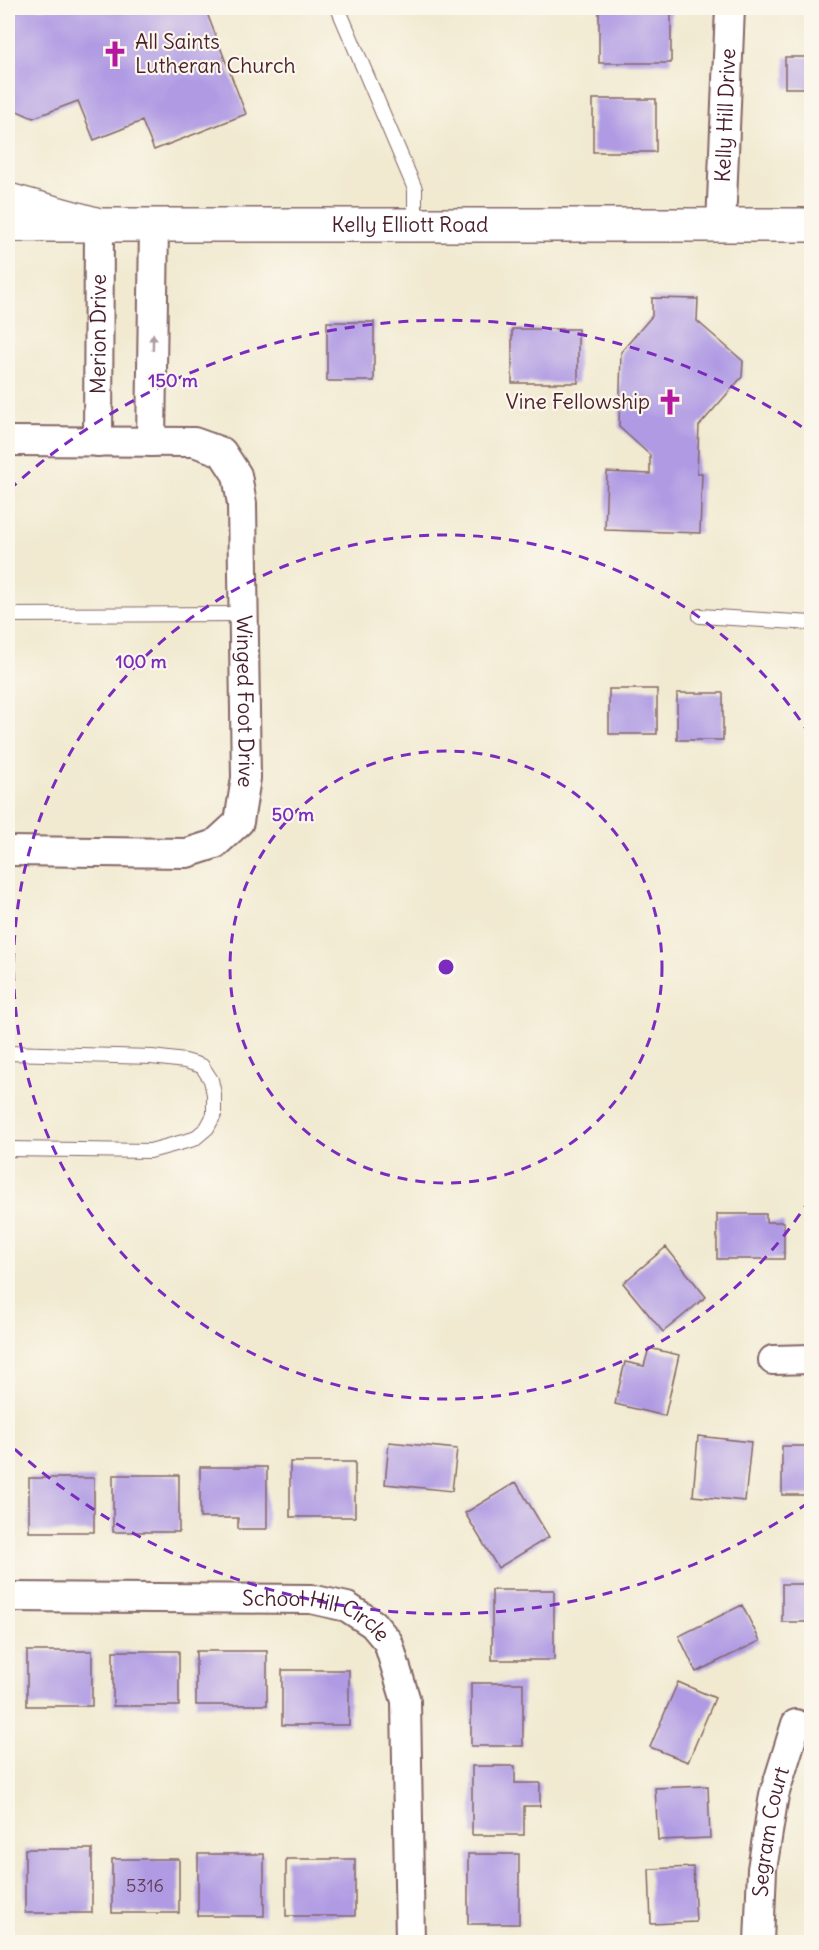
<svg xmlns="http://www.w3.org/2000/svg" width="819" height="1950" viewBox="0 0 819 1950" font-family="Delius,sans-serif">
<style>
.building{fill:#af9ae3}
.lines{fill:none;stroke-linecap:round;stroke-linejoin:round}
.service-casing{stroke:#846665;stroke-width:16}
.minor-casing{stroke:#846665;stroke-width:32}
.tertiary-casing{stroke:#846665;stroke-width:36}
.secondary-casing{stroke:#846665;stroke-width:36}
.service{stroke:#fff;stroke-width:14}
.minor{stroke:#fff;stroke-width:28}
.tertiary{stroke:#fff;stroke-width:33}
.secondary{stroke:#fff;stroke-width:33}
.oneway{fill:#ae9aa0}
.ring{fill:none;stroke:#7b2cbf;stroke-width:3;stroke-dasharray:10 8}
.labels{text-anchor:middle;stroke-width:4.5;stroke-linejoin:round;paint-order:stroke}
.number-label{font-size:18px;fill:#633e59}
.poi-label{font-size:21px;fill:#4a1f2b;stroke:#fbf7ec;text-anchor:start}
.street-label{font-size:21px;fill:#4a1f2b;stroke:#fbf7ec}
.centre{fill:#7b2cbf;stroke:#fbf7ec;stroke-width:3}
.ring-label{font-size:18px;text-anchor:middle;font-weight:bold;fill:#7b2cbf;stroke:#fbf7ec;stroke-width:4.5;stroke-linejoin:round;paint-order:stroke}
</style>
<rect width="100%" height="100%" fill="#fbf7ec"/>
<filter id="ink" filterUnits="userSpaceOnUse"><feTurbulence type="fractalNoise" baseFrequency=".0167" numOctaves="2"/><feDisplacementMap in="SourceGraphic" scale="12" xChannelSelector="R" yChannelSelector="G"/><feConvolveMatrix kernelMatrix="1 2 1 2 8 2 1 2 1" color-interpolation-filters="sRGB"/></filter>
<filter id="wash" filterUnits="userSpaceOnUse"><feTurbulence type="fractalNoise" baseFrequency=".008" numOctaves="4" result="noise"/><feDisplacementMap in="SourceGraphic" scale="24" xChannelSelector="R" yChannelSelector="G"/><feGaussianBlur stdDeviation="1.35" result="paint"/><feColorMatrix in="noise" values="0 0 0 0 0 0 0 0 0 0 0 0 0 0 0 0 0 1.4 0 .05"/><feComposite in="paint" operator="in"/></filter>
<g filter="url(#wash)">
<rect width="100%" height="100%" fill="#f1ead1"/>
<g id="blocks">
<path class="building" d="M 8,8 L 205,8 L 246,114 L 154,150 L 142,121 L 94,140 L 78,101 L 33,118 L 8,107 Z
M 599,8 L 671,8 L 671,63 L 599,63 Z
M 785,57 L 812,57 L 812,88 L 785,88 Z
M 593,99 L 656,99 L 656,152 L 593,152 Z
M 652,298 L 698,299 L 697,321 L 743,361 L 742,377 L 699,426 L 697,473 L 702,473 L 700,533 L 605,530 L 607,472 L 650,474 L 650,455 L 619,427 L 621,352 L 652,316 Z
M 327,322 L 374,322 L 374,381 L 327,381 Z
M 512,329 L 578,329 L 578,383 L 512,383 Z
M 609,689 L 657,689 L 657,734 L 609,734 Z
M 677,693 L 723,693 L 723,740 L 677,740 Z
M 717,1214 L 766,1214 L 766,1222 L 784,1222 L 784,1259 L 717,1259 Z
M 666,1247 L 706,1297 L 663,1332 L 623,1283 Z
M 649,1348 L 679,1355 L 665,1416 L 615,1404 L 625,1362 L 644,1366 Z
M 698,1436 L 751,1442 L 745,1501 L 693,1496 Z
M 389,1442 L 457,1449 L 452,1491 L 385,1484 Z
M 782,1446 L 812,1446 L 812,1495 L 782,1495 Z
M 290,1462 L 355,1462 L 355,1517 L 290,1517 Z
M 200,1467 L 267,1467 L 267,1529 L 238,1529 L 238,1518 L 200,1518 Z
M 113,1475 L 179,1475 L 179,1532 L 113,1532 Z
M 29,1478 L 94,1478 L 94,1532 L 29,1532 Z
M 516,1482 L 549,1537 L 498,1568 L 465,1513 Z
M 782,1584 L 812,1584 L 812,1622 L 782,1622 Z
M 492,1590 L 554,1590 L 554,1660 L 492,1660 Z
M 742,1605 L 760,1641 L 696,1672 L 679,1636 Z
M 27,1651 L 92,1651 L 92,1706 L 27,1706 Z
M 113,1651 L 179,1651 L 179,1706 L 113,1706 Z
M 196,1651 L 267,1651 L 267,1705 L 196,1705 Z
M 282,1670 L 349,1670 L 349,1725 L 282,1725 Z
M 678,1682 L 715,1698 L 688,1762 L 650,1747 Z
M 471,1683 L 523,1683 L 523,1746 L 471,1746 Z
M 472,1766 L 515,1766 L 515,1783 L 540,1783 L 540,1806 L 524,1806 L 524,1835 L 472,1835 Z
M 708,1786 L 710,1838 L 658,1840 L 655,1788 Z
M 25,1849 L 92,1849 L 92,1913 L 25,1913 Z
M 198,1854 L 264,1854 L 264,1916 L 198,1916 Z
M 468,1854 L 519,1854 L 519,1924 L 468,1924 Z
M 112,1859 L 179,1859 L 179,1913 L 112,1913 Z
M 286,1859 L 355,1859 L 355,1916 L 286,1916 Z
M 693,1867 L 696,1922 L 651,1924 L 649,1869 Z"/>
</g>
</g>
<g filter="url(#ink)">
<use href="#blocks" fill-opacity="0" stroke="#846665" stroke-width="1.5"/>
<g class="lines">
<g class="service-casing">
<path id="service" d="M 338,8 L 415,189 L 415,225
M 8,615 L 244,614
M 700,616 L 812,623
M 8,1053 L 152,1057 L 185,1061 L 202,1066 L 211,1080 L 214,1094 L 214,1115 L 207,1128 L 194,1139 L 150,1151 L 8,1149"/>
</g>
<g class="minor-casing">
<g id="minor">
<path id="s1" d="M 721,225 L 730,8"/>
<path id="s2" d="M 8,441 L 194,442 L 222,452 L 237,475 L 242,504 L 246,778 L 239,822 L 215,844 L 187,853 L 8,851"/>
<path id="s3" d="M 98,442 L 99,225"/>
<path d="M 151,442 L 154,225"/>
<path d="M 773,1360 L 812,1359"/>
<path id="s4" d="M 8,1597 L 311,1599 L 347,1607 L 373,1624 L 388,1642 L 406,1701 L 410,1942"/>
<path id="s5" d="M 759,1942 L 762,1869 L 774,1795 L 796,1724"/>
</g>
</g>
<g class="tertiary-casing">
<g id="tertiary">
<path id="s6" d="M 8,225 L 812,225"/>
</g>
</g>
<g class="secondary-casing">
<path id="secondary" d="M 8,200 L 99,225"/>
</g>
<use href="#service" class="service"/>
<use href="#minor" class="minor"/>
<use href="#tertiary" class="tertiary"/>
<use href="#secondary" class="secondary"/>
</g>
<defs><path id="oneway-solid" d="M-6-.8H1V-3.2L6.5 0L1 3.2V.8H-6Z" transform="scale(1.5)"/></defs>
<use class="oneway" href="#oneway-solid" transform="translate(153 342) rotate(-89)"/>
</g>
<g class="ring">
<circle cx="446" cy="967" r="216"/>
<path d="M810 1199A432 432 0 1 1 810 735"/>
<path d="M808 1503A647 647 0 0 1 9 1444M9 490A647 647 0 0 1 808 431"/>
</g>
<defs>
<g id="church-bare" transform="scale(2.07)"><path d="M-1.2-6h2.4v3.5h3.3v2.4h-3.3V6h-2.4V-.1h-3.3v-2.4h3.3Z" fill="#b5179e" stroke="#fbf7ec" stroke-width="2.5" paint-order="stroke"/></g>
</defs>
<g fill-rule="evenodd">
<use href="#church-bare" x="115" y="54"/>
<use href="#church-bare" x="670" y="402"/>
</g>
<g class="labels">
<g class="number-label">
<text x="145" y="1892">5316</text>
</g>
<g class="poi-label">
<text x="135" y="49">All Saints<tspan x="135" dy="24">Lutheran Church</tspan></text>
<text x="650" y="409" text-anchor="end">Vine Fellowship</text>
</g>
<g class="street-label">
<text dy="7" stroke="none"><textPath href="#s1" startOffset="110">Kelly Hill Drive</textPath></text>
<text dy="7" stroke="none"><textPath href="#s6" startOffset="402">Kelly Elliott Road</textPath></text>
<text dy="7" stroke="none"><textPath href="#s3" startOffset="108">Merion Drive</textPath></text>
<text dy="7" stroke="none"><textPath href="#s2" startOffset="470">Winged Foot Drive</textPath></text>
<text dy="7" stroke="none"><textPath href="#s4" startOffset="312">School Hill Circle</textPath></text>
<text dy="7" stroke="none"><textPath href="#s5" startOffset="111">Segram Court</textPath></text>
</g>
</g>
<circle cx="446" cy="967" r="9" class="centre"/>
<g class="ring-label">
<text x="173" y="387">150 m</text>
<text x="141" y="668">100 m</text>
<text x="293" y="821">50 m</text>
</g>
<rect width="819" height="1950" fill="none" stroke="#fbf7ec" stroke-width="30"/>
</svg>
